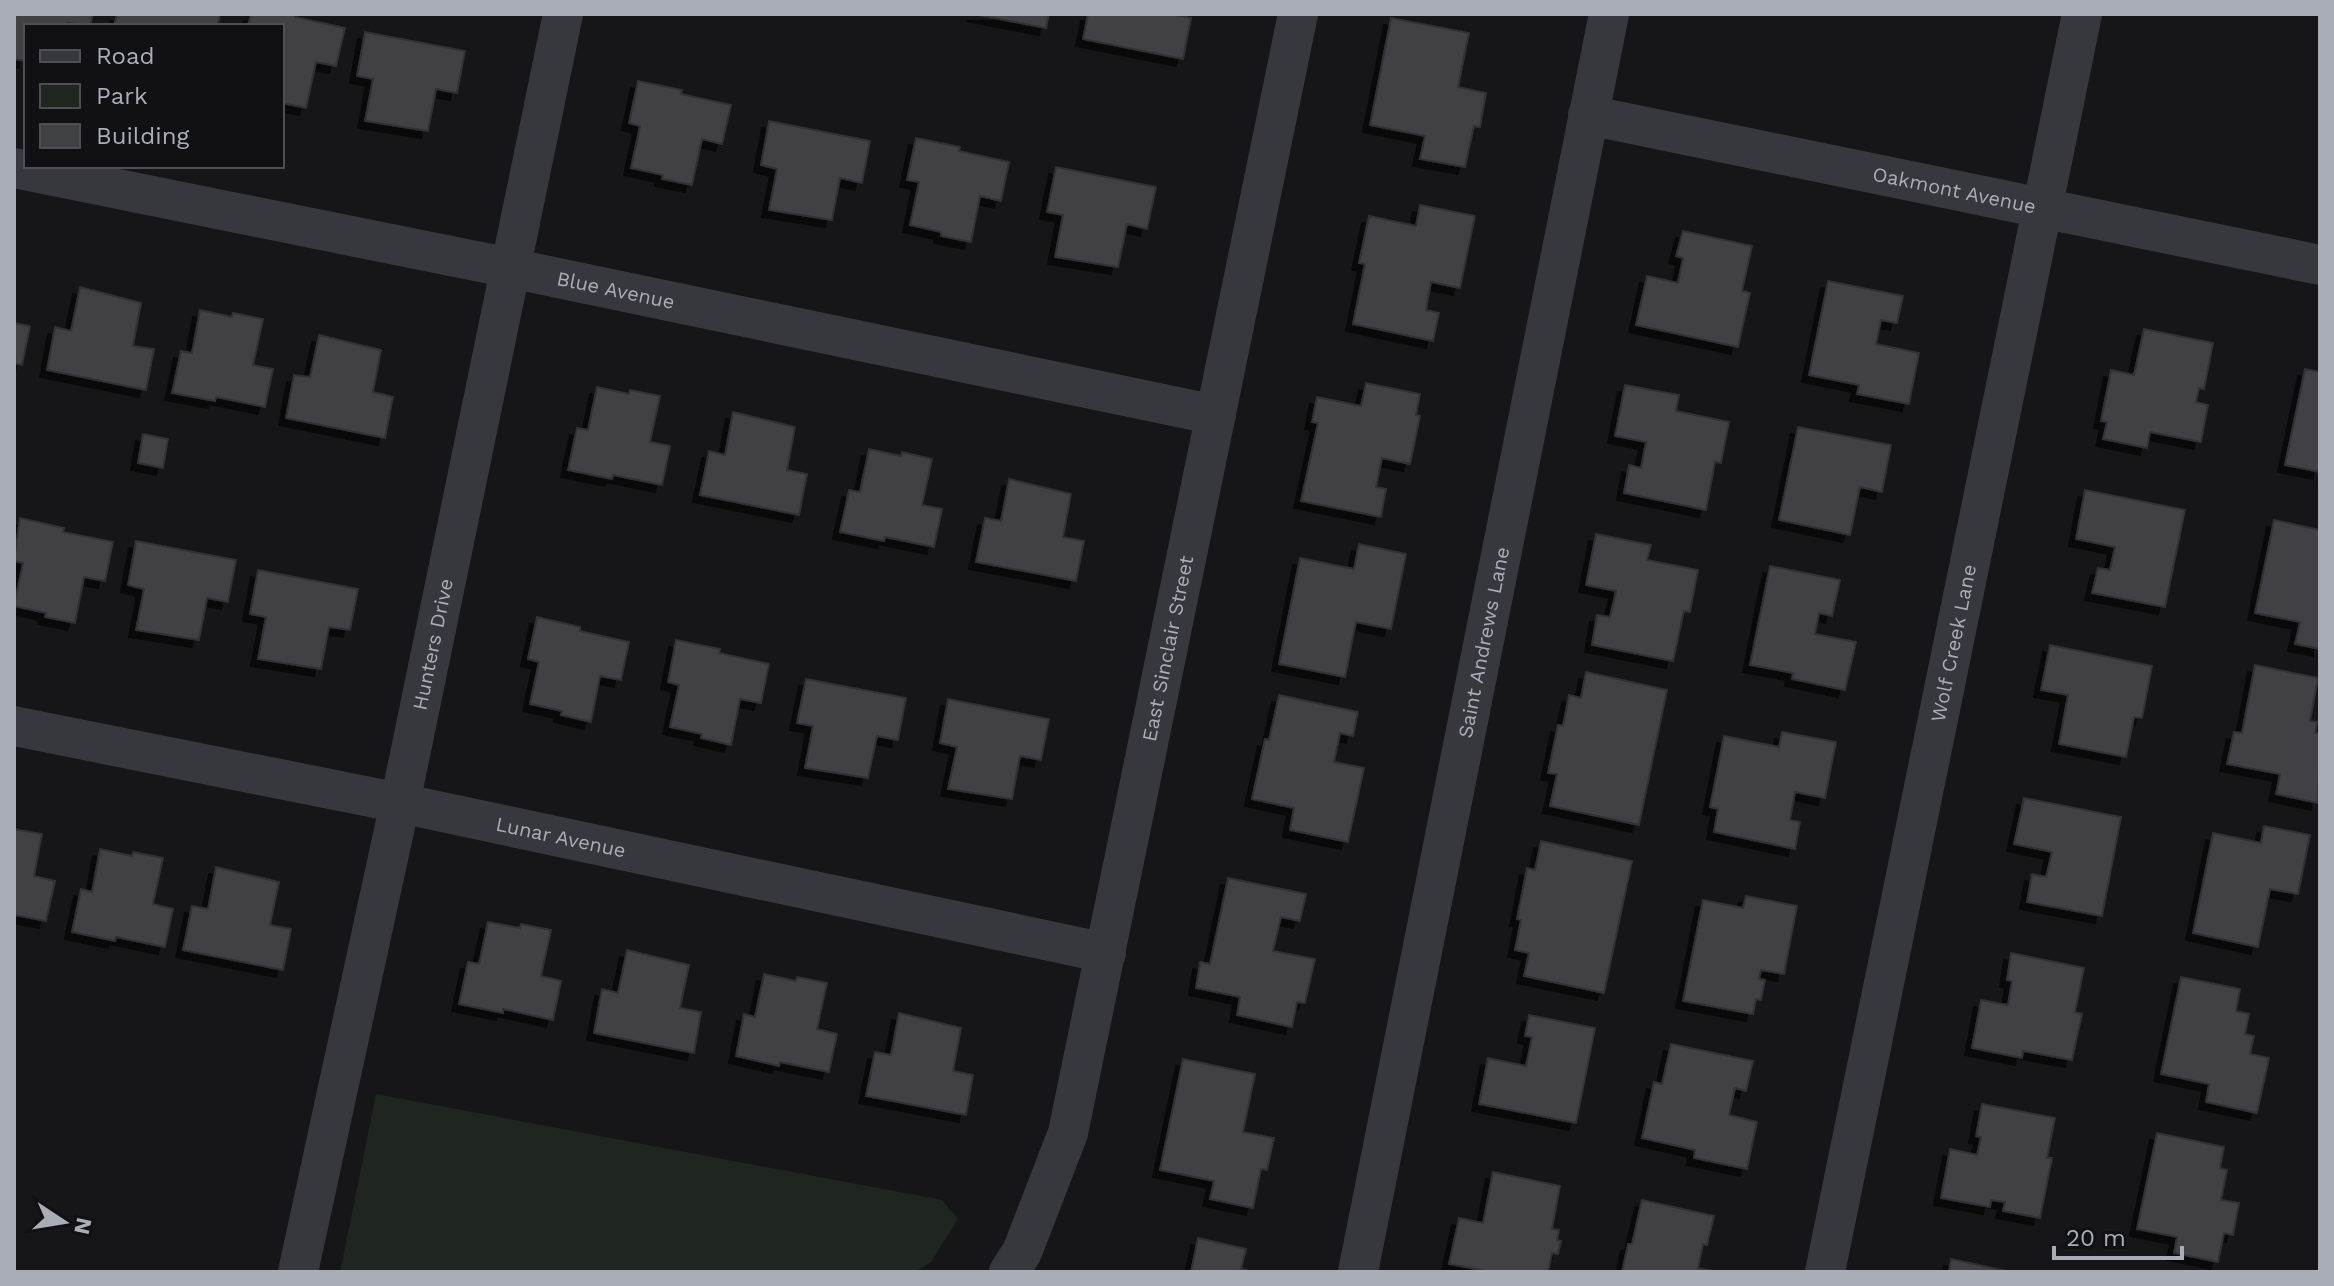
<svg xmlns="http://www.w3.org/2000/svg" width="2334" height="1286" viewBox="0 0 2334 1286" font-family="'Work Sans',sans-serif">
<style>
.green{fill:#1e261f}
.building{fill:#404145;stroke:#303034;stroke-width:2;filter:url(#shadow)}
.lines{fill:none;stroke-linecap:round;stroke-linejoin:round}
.minor{stroke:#37383d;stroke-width:40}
.labels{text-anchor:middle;stroke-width:8;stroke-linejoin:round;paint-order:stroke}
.street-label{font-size:20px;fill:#a8adb8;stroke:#111113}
</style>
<defs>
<filter id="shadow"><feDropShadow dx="-7" dy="7" stdDeviation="0" flood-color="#0009"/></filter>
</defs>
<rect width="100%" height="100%" fill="#161618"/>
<path class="green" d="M 376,1094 L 942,1200 L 958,1219 L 931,1262 L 915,1272 L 340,1272 Z"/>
<path class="building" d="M 14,14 L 93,14 L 90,26 L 68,23 L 68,26 L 26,26 L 26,61 L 14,59 Z
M 117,14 L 220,14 L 218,26 L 114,26 Z
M 251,14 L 296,14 L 295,17 L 345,28 L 336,66 L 316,62 L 306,108 L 282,103 L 282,26 L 248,26 Z
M 973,14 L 1049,14 L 1046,28 Z
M 1088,14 L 1170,14 L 1191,18 L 1183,59 L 1083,39 Z
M 1391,18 L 1469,33 L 1458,87 L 1486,93 L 1480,127 L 1474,126 L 1465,167 L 1420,159 L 1425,136 L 1370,125 Z
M 365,32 L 465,51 L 457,93 L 436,89 L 428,131 L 365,121 L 373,79 L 357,76 Z
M 638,81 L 682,90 L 681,94 L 731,105 L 722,144 L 702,139 L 692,185 L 662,179 L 663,175 L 631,168 L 640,126 L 629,123 Z
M 769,121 L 870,141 L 862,183 L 840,178 L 832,220 L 769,210 L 777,169 L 761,165 Z
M 916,138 L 960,147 L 959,151 L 1009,162 L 1001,201 L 980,196 L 971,242 L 941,236 L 941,232 L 910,225 L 919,182 L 907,180 Z
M 1056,167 L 1156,187 L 1147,229 L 1127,224 L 1118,267 L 1055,257 L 1063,215 L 1047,212 Z
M 1420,205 L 1475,216 L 1460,288 L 1431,282 L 1426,310 L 1439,313 L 1433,341 L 1353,324 L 1365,264 L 1359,263 L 1369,216 L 1416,226 Z
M 1683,231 L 1752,246 L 1742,291 L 1750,293 L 1738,347 L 1636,325 L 1647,276 L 1678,283 L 1683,258 L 1676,256 Z
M 1828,281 L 1903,296 L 1897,323 L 1881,320 L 1876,344 L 1919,353 L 1909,404 L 1857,394 L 1859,385 L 1809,375 Z
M 80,287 L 141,303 L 133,346 L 154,349 L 146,390 L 47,370 L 55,327 L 71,331 Z
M 200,310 L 232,317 L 233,313 L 263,319 L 253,365 L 273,369 L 265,407 L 216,397 L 215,401 L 172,393 L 181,351 L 192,353 Z
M 14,323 L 30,326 L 22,365 L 14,363 Z
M 2144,329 L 2213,343 L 2204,389 L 2199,388 L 2196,402 L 2208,405 L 2201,442 L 2150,432 L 2147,448 L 2103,439 L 2107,422 L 2101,421 L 2111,370 L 2134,375 Z
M 319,335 L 381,350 L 373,392 L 393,397 L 385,438 L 286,418 L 294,375 L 310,377 Z
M 2305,369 L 2320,372 L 2320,472 L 2285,465 Z
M 1366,383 L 1420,394 L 1416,415 L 1420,416 L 1410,464 L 1382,458 L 1376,487 L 1386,489 L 1381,517 L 1301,501 L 1318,423 L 1312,422 L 1317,397 L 1361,406 Z
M 1625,385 L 1679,395 L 1676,411 L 1729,422 L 1721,463 L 1715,462 L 1706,510 L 1624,493 L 1629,465 L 1641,468 L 1646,442 L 1615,436 Z
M 597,387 L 629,394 L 630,390 L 660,396 L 650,442 L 670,446 L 662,485 L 613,475 L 612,479 L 568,470 L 577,428 L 588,430 Z
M 733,412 L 795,427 L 787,470 L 807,474 L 799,515 L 700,495 L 709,451 L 725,455 Z
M 1798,427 L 1891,445 L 1882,492 L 1860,487 L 1850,535 L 1779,520 Z
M 143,434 L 168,439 L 163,468 L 138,463 Z
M 869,449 L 901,456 L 902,452 L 932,459 L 922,505 L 942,509 L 934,547 L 885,537 L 884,541 L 840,532 L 849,490 L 860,492 Z
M 1009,479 L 1071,494 L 1063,537 L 1084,541 L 1076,581 L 976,562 L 985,518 L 1001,521 Z
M 2085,490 L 2185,510 L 2165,607 L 2092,593 L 2098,568 L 2110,570 L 2115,547 L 2076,539 Z
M 20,518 L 64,528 L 63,532 L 113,542 L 105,581 L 84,577 L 75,623 L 45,617 L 46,613 L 14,606 L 23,563 L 14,561 Z
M 2274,520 L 2320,530 L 2320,649 L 2295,644 L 2300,622 L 2255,613 Z
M 1596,534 L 1651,545 L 1647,560 L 1698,570 L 1690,612 L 1684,611 L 1673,661 L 1592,645 L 1597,615 L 1610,617 L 1616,591 L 1586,585 Z
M 136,541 L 236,560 L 228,602 L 207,598 L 199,640 L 136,630 L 144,589 L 128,585 Z
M 1359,544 L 1406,554 L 1391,629 L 1356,622 L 1345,677 L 1279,664 L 1300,558 L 1354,569 Z
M 1770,566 L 1840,580 L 1832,616 L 1819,613 L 1815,634 L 1856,642 L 1845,690 L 1792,679 L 1793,673 L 1750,665 Z
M 258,570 L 358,589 L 350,630 L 329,627 L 321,669 L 258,659 L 266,617 L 250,614 Z
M 537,617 L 580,627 L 580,631 L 629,642 L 621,680 L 600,676 L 591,722 L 561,715 L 562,711 L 530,704 L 539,662 L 528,659 Z
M 676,640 L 720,649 L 719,653 L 769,664 L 761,703 L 740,699 L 731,745 L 701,738 L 702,734 L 670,727 L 679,685 L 668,682 Z
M 2050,645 L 2152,666 L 2142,718 L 2134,717 L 2126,757 L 2059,744 L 2068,695 L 2041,690 Z
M 2255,665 L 2318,678 L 2310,721 L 2317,722 L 2315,733 L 2320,734 L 2318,803 L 2276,794 L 2280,774 L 2227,764 L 2234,732 L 2242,733 Z
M 1586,672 L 1667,690 L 1639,825 L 1550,806 L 1557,774 L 1548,773 L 1558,725 L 1563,726 L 1569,695 L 1581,698 Z
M 806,679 L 906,698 L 898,740 L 877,736 L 868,778 L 805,768 L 813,726 L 797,723 Z
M 1279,695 L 1358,712 L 1353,736 L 1340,733 L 1334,762 L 1364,768 L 1348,842 L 1290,830 L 1294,808 L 1252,799 L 1265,739 L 1269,740 Z
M 948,699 L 1049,719 L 1041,760 L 1020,756 L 1012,799 L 948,789 L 957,747 L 940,743 Z
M 1782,732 L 1836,742 L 1825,798 L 1795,792 L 1790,820 L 1800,822 L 1795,849 L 1714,832 L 1718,809 L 1710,807 L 1724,736 L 1779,747 Z
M 2024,798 L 2121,817 L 2102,916 L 2027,902 L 2032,874 L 2046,877 L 2052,852 L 2014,844 Z
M 2264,826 L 2310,835 L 2298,894 L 2270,889 L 2258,947 L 2193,933 L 2213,833 L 2261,843 Z
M 14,829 L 42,834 L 34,876 L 55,881 L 46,921 L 14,915 Z
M 1541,841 L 1632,861 L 1604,993 L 1524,976 L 1529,953 L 1515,950 L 1521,920 L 1517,919 L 1527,868 L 1535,870 Z
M 100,849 L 132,856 L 133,852 L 163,858 L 153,904 L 173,909 L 165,947 L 116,937 L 115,941 L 72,932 L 81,889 L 92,892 Z
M 216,867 L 279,882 L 270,925 L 291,929 L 283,970 L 183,950 L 192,906 L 208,909 Z
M 1228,878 L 1306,894 L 1300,921 L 1281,917 L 1273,951 L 1315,959 L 1305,1003 L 1297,1002 L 1292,1027 L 1237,1015 L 1240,997 L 1196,988 L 1200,962 L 1210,964 Z
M 1746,896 L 1797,906 L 1784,974 L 1761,970 L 1759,979 L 1765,980 L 1761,1000 L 1756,999 L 1753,1014 L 1683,1001 L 1703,900 L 1743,908 Z
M 488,922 L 520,928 L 521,924 L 551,930 L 541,976 L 561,981 L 553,1020 L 503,1009 L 503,1013 L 459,1004 L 468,962 L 479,964 Z
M 627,950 L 689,965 L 680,1008 L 701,1012 L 694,1053 L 594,1033 L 602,989 L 618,993 Z
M 2011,953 L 2084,968 L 2075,1012 L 2082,1014 L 2072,1060 L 2023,1051 L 2022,1058 L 1972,1048 L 1981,1000 L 2008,1005 L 2012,981 L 2007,980 Z
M 764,974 L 796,981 L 797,977 L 827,983 L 817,1029 L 837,1034 L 829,1072 L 780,1062 L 779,1066 L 736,1056 L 744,1014 L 755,1017 Z
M 2181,977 L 2240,989 L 2236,1011 L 2249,1014 L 2245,1034 L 2254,1036 L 2250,1054 L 2269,1058 L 2257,1113 L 2206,1102 L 2209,1084 L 2161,1074 Z
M 899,1013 L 961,1028 L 953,1071 L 973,1075 L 966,1115 L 866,1096 L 875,1052 L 891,1055 Z
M 1529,1015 L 1595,1028 L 1576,1123 L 1479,1104 L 1488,1058 L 1526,1066 L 1532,1037 L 1525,1036 Z
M 1671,1044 L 1753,1061 L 1746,1091 L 1735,1088 L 1729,1115 L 1757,1122 L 1747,1169 L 1694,1158 L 1695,1150 L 1642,1138 L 1654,1082 L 1662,1084 Z
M 1183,1059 L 1255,1074 L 1243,1132 L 1274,1138 L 1267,1170 L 1261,1169 L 1253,1208 L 1210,1199 L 1214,1181 L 1160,1170 Z
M 1982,1104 L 2055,1118 L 2047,1158 L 2052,1158 L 2040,1218 L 2003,1211 L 2005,1202 L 1991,1200 L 1990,1207 L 1941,1198 L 1950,1149 L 1977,1155 L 1981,1137 L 1976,1136 Z
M 2157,1133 L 2224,1147 L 2220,1168 L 2227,1170 L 2221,1200 L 2239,1203 L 2233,1235 L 2224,1233 L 2218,1262 L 2174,1253 L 2177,1237 L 2137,1229 Z
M 1493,1172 L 1560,1186 L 1552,1229 L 1559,1230 L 1557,1240 L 1561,1241 L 1558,1254 L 1552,1253 L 1548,1272 L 1491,1272 L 1449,1264 L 1459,1218 L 1483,1223 Z
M 1642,1200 L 1714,1216 L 1707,1245 L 1703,1244 L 1698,1268 L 1718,1272 L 1622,1272 L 1628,1244 L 1632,1244 Z
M 1198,1238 L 1246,1249 L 1241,1269 L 1247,1270 L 1247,1272 L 1191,1272 Z
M 1951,1259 L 2011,1272 L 1949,1272 Z"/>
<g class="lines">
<g class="minor">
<path id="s1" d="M 1588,115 L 2320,265"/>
<path id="s2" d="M 14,168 L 510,268 L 1216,415"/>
<path id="s3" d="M 14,726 L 400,803 L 1106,953"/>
<path id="s4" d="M 298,1272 L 400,803 L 563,14"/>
<path id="s5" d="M 1009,1272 L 1022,1252 L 1068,1133 L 1298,14"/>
<path id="s6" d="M 1358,1272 L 1609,14"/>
<path id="s7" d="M 1825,1272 L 2082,14"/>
</g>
</g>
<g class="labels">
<g class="street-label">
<text dy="7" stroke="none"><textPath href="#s1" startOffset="374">Oakmont Avenue</textPath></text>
<text dy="7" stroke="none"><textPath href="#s2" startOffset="614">Blue Avenue</textPath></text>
<text dy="7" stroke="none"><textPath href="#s6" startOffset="642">Saint Andrews Lane</textPath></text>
<text dy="7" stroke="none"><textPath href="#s7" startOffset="642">Wolf Creek Lane</textPath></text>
<text dy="7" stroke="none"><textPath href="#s4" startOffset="642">Hunters Drive</textPath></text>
<text dy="7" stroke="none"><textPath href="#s5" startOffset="646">East Sinclair Street</textPath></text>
<text dy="7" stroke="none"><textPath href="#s3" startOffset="558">Lunar Avenue</textPath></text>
</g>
</g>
<rect width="2334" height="1286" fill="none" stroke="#a8adb8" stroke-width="32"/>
<rect x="24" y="24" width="260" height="144" fill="#111113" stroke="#4d4f55" stroke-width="2"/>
<rect x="40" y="50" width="40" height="12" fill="#37383d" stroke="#4d4f55" stroke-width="2"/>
<text x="96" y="64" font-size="24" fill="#a8adb8">Road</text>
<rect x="40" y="84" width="40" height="24" fill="#1e261f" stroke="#4d4f55" stroke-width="2"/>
<text x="96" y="104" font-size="24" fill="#a8adb8">Park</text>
<rect x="40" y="124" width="40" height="24" fill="#404145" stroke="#4d4f55" stroke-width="2"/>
<text x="96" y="144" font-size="24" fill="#a8adb8">Building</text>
<g transform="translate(64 1222) rotate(102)" stroke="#111113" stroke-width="6" paint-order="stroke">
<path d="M0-6L14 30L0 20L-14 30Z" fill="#a8adb8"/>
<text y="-12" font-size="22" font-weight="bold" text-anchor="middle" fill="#a8adb8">N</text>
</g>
<path d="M2054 1246v12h128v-12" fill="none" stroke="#a8adb8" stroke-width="4"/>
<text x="2066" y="1246" font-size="24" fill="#a8adb8" stroke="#111113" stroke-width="6" paint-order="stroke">20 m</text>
</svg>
